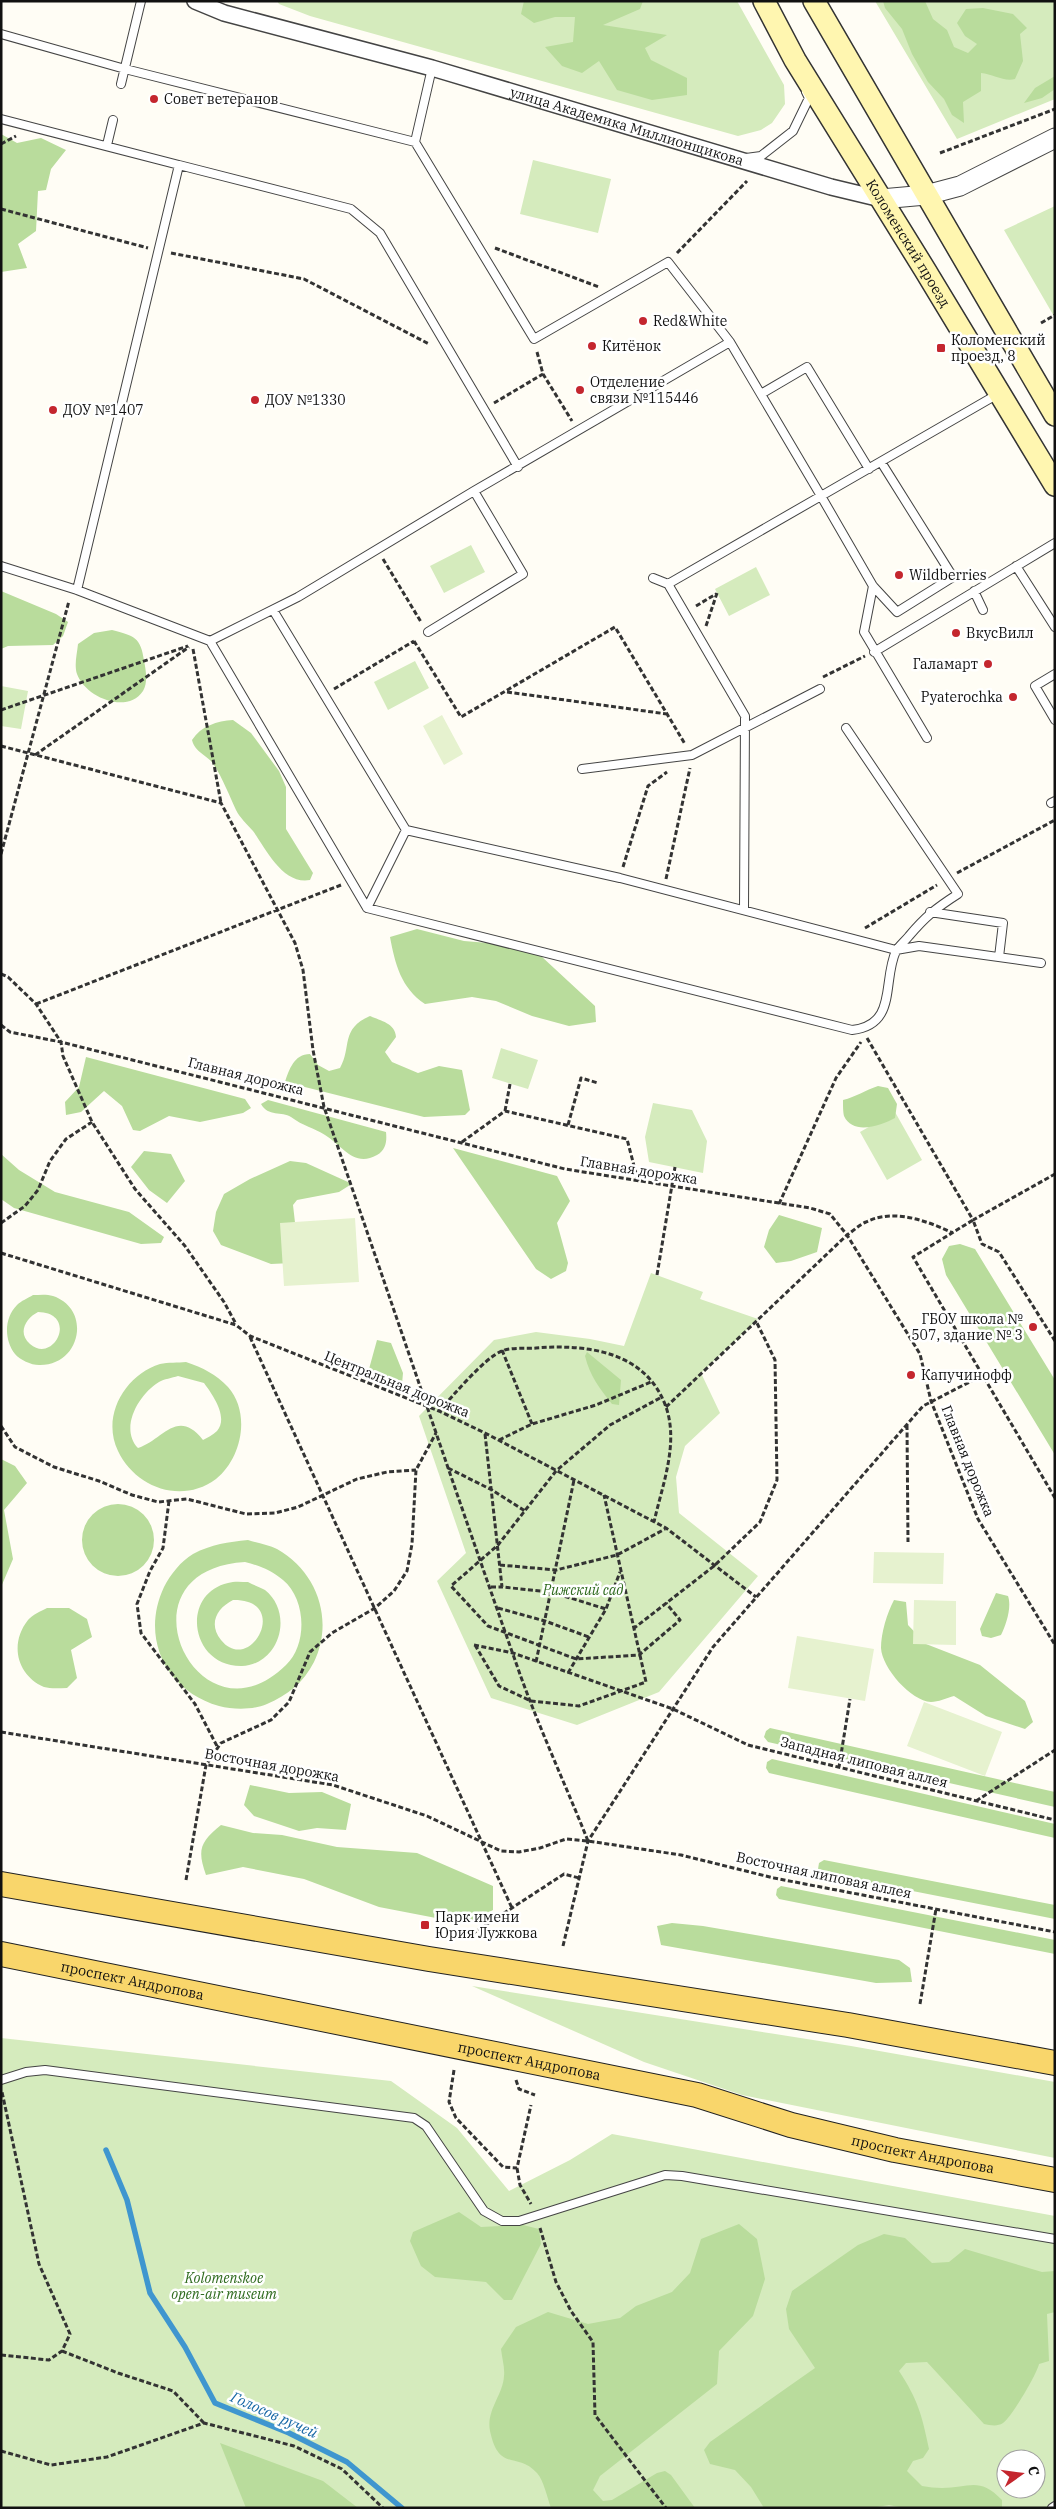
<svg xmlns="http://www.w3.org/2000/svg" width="1056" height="2509" viewBox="0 0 1056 2509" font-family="'IBM Plex Serif',serif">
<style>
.green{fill:#d5ebbd;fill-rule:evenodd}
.forest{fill:#b9dc9c;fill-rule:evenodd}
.pitch{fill:#e6f2cf}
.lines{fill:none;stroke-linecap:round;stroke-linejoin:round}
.stream{stroke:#3f96cf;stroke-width:5.5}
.service-casing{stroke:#444;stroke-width:10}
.minor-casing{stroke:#444;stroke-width:18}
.tertiary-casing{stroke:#444;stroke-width:21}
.secondary-casing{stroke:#333;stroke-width:24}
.primary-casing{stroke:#222;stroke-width:26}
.path{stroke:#333;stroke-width:3;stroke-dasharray:5 2.5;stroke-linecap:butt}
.service{stroke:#fff;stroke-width:8}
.minor{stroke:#fff;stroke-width:15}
.tertiary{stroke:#fff;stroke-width:19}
.secondary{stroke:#fff6b0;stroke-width:21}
.primary{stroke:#f9d66b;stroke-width:24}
.poi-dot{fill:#c4262e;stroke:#fff;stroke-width:2}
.labels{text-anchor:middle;stroke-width:5;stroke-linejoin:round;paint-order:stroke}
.poi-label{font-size:14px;fill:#111;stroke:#fff;text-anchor:start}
.street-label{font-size:14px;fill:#111;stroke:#fff}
.park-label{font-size:14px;font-style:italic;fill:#2f6b1f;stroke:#fff}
.water-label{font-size:15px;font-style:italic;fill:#1768a6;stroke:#fff}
</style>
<rect width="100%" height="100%" fill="#fffdf5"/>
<path class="green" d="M 277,1 L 737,1 L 784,85 L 785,104 L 772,123 L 761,130 L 738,136 L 310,16 L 279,4 Z
M 875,1 L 1055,1 L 1055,99 L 957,139 Z
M 533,160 L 611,179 L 598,233 L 520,214 Z
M 1055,206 L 1055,318 L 1004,230 Z
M 471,545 L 485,572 L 444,593 L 430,566 Z
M 756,567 L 770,595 L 729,616 L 715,589 Z
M 415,661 L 429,688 L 388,710 L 374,682 Z
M 1,686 L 28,691 L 21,729 L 1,726 Z
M 501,1048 L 538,1060 L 528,1089 L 492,1078 Z
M 653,1103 L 692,1110 L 707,1141 L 703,1173 L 649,1162 L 645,1137 Z
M 895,1112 L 922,1160 L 887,1180 L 860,1132 Z
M 651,1273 L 703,1292 L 700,1299 L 758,1319 L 701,1373 L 720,1413 L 685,1446 L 676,1477 L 679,1513 L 758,1576 L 659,1692 L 577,1725 L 491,1698 L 437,1581 L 466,1553 L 419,1416 L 494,1340 L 536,1332 L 590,1339 L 624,1346 Z
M 472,1986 L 851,2046 L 1055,2082 L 1055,2158 L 742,2095 L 644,2062 Z
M 1,2038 L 391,2081 L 457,2128 L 509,2191 L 570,2160 L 612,2134 L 1055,2216 L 1055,2508 L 1,2508 ZM 1006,2459 L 1036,2459 L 1036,2489 L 1006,2489 Z"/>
<path class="forest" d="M 524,1 L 643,1 L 640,9 L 603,25 L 667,35 L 645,48 L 651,60 L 687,78 L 687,95 L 652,100 L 617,90 L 599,61 L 582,73 L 562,66 L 545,47 L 573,42 L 575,17 L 555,17 L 534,23 L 521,14 Z
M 883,1 L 925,1 L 933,19 L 947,30 L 954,47 L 968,53 L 977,44 L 965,36 L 957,23 L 966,9 L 983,8 L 1013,14 L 1027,28 L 1020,34 L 1023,61 L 1015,79 C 1004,82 993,74 981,73 L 981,91 L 963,102 L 964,123 L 952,115 L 944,99 L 928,82 L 912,54 L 902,29 L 885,8 Z
M 1055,76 L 1055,89 L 1042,98 L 1024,103 L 1035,88 Z
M 1,134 L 17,143 L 41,138 L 66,150 L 51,169 L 46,190 L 38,191 L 36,231 L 18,244 L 27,268 L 1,272 Z
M 1,591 L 56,614 L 68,622 L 63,636 L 53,645 L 8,646 L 1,649 Z
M 112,630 C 134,636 141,637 144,661 C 146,670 148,683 143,691 C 127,715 85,697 77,674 C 74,665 77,654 78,644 L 94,633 Z
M 233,720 L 251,733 L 279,771 L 286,787 L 286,829 L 313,873 L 310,880 C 283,885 266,849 253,831 C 247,824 240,818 236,810 C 229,795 223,779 214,765 C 208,755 195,753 192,740 C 201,726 217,721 233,720 Z
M 417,929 L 464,941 L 488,943 L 499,940 L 541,956 L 595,1006 L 596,1022 L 569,1026 L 532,1016 L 496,1001 L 472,997 L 425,1004 C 401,988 395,964 390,937 Z
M 370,1016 C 381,1021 395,1023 396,1037 L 385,1052 L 392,1062 L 418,1073 L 439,1066 L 462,1070 L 470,1110 L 465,1115 L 424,1117 L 285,1082 C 289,1070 294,1054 310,1054 L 318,1065 L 329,1071 L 340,1068 C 352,1047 340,1029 370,1016 Z
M 86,1057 L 245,1099 L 251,1108 L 243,1113 L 200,1122 L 169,1116 L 140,1131 L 133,1130 L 122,1106 L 104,1091 L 81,1112 L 66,1115 L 65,1102 L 79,1087 Z
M 878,1086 L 888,1088 L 897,1104 L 895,1118 C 882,1125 853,1136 844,1116 C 843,1112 843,1105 843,1100 C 856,1097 865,1090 878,1086 Z
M 268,1100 L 386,1132 C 387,1141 386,1150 377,1155 C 354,1168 343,1146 325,1135 C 314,1128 303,1126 291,1117 C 282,1111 268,1117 261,1104 Z
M 453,1148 L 557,1176 L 570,1201 L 557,1223 L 568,1263 L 566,1271 L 551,1279 L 536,1269 Z
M 144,1151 L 171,1154 L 185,1181 L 167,1203 L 149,1190 L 131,1167 Z
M 1,1154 L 19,1170 L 55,1192 L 129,1212 L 164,1237 L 161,1243 L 141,1244 L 14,1208 L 1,1199 Z
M 290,1161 L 306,1163 L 348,1182 L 350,1185 L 339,1192 L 297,1200 L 293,1205 L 297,1240 L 292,1263 L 271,1264 L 221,1245 L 213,1231 L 216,1212 L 224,1194 L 250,1179 Z
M 779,1215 L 822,1228 L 817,1252 L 791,1261 L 776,1263 L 764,1247 L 769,1230 Z
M 960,1244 L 975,1249 L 1055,1380 L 1055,1455 L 946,1275 L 942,1259 L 949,1246 Z
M 33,1295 C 39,1295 47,1294 53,1296 C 92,1309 81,1366 39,1365 C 31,1365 20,1360 15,1354 C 4,1340 4,1318 17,1305 C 21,1301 28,1298 33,1295 ZM 38,1312 C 79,1313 54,1365 30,1344 C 17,1333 26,1318 38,1312 Z
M 377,1340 L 391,1343 L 403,1373 L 402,1384 L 377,1376 L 369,1369 Z
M 587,1352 L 621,1380 L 619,1405 L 612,1404 C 599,1388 590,1376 585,1356 Z
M 186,1362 C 203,1368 216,1374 228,1387 C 251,1413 242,1458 216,1479 C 181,1505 135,1487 118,1451 C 101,1416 125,1375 160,1364 C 168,1362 178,1363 186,1362 ZM 178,1376 L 204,1383 C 212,1394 229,1417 217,1431 C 213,1435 207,1438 203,1440 C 177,1407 162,1441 138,1448 C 119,1428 139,1394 159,1382 C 164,1379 172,1378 178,1376 Z
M 1,1459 L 15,1466 L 27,1483 L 4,1510 L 13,1559 L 1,1587 Z
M82 1540a36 36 0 1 1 72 0a36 36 0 1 1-72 0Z
M 248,1540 C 257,1543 269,1545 277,1549 C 318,1572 334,1621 314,1662 C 303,1683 288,1695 267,1704 C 253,1710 234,1710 219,1706 C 166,1691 140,1638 164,1587 C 170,1575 181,1561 193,1554 C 212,1544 228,1542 248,1540 ZM 245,1562 C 260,1566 271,1570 283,1580 C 306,1599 308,1644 286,1665 C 198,1752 112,1570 245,1562 Z
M 248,1582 C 253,1585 260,1587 265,1590 C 284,1605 285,1633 271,1651 C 264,1660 253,1666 242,1666 C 190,1667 180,1594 228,1583 C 234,1581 242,1582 248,1582 ZM 233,1600 C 292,1599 250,1676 221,1640 C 208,1624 217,1608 233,1600 Z
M 996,1593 L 1008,1596 C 1012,1607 1006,1625 1001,1635 L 991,1638 L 982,1636 L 980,1629 Z
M 894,1600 L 906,1602 L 908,1625 L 926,1644 L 980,1665 L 1025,1701 L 1033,1722 L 1025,1729 L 986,1716 L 954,1696 C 947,1698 938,1702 931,1702 C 911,1701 882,1668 881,1648 C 881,1633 887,1613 894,1600 Z
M 47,1608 L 69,1608 L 87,1619 L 92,1637 L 71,1650 L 77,1678 L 67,1688 C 60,1688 51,1689 44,1687 C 17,1675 9,1644 28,1620 C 32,1615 41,1611 47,1608 Z
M 770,1728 L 1055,1792 L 1055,1807 L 768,1742 L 764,1737 L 766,1731 Z
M 772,1759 L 1055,1824 L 1055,1838 L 769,1773 L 766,1768 L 767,1762 Z
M 250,1785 L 289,1793 L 322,1792 L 351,1804 L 346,1830 L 317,1828 L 299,1831 L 254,1816 L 244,1805 Z
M 221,1825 L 253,1833 L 282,1835 L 337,1847 L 417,1853 L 493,1886 L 493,1910 L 467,1924 L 379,1907 L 304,1879 L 243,1867 L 206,1875 C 197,1850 200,1842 221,1825 Z
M 824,1860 L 1055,1905 L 1055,1919 L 821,1873 L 818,1869 L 819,1863 Z
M 781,1886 L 1055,1940 L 1055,1954 L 779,1899 L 776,1895 L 777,1889 Z
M 672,1923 L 703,1926 L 899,1960 L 910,1968 L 912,1982 L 876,1983 L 661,1945 L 657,1926 Z
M 459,2212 L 481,2227 L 523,2225 L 539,2229 L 541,2244 L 512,2300 L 504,2300 L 486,2282 L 435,2277 L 421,2266 L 410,2241 L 413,2232 Z
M 739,2224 L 757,2239 L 765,2279 L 753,2316 L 719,2351 L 717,2384 L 600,2476 L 593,2490 L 603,2501 L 612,2500 L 657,2473 L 665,2471 L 671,2475 L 695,2508 L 551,2508 C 547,2497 544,2481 537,2473 C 517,2451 499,2473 490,2431 C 486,2410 503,2395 504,2376 C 505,2368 502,2358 501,2349 L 516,2327 L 548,2312 L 588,2324 L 620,2318 L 636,2306 L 672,2292 L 690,2273 L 701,2239 Z
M 884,2234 L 905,2238 L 932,2263 L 949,2262 L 965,2249 L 1042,2272 L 1055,2271 L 1055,2312 L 1047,2314 L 1049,2361 L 1039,2364 C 1037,2374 1011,2418 1003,2423 C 997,2427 990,2425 984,2424 L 927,2362 L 906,2363 L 899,2371 C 918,2400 922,2415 929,2449 L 923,2458 L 913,2461 L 907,2471 L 922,2486 C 929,2487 935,2488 942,2488 C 969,2488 979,2476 1002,2500 L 1002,2508 L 904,2508 L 889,2505 L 871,2508 L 764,2508 L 751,2487 L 735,2470 L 710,2464 L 704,2450 L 710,2442 L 815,2368 L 789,2329 L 786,2309 L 792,2291 L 858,2245 Z
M 220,2443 L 323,2481 L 358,2508 L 246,2508 Z"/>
<path class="pitch" d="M 442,715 L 463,754 L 444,765 L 423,726 Z
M 355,1218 L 359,1282 L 284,1286 L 280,1223 Z
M 874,1552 L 944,1553 L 943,1584 L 873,1583 Z
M 914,1600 L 956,1601 L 956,1645 L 913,1644 Z
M 797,1636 L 874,1649 L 865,1701 L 788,1688 Z
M 924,1702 L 1002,1732 L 985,1776 L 907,1746 Z"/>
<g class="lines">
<path class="stream" d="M 106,2150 L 127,2200 L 150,2293 L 185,2347 L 215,2403 L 289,2433 L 347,2462 L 402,2508"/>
<g class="service-casing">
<path id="service" d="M 1,34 L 125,69 L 415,142
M 432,68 L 415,142 L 534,339 L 668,262 L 730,342 L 821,496 L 998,394
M 121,84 L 141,1
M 1,119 L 179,165 L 77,590
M 107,145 L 113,120
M 746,158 L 761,156 L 793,131 L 809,98 L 806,92
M 179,165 L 351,209 L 380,233 L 518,467
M 761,394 L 807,367 L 869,469
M 1,566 L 77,590 L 210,641 L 367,908 L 852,1030 C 898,1025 882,981 896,951 C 899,946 905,941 909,936 C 925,917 936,908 958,894 L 846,728
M 1016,566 L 1055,627
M 653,578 L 668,584
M 873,586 L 864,632 L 927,738
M 974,591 L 983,610
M 273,610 L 406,830 L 620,878 L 896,950 L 919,946 L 1041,963
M 428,632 L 523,574 L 474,491
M 210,641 L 298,597 L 474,491 L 730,342
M 874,652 L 1055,543
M 1055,674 L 1035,686 L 1055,720
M 582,769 L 692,755 L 820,689
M 1051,803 L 1055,801
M 367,908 L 406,830
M 744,910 L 745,716 L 668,584 L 821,496 L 873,586 L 897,612 L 953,577 L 881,462
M 930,912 L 1003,923 L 999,957
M 1,2080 L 26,2072 L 45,2070 L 414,2118 L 426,2126 L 484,2211 L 502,2221 L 519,2221 L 665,2175 L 682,2176 L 1055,2239
M 1052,2508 L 1055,2506"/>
</g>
<g class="minor-casing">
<g id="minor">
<path id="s1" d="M 195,1 L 224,13 L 432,68 L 831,187 L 881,199"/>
</g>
</g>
<g class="tertiary-casing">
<path id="tertiary" d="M 881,199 L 926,195 L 960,186 L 1055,138"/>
</g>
<g class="secondary-casing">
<g id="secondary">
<path id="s2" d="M 764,1 L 795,60 L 925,270 L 1055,485"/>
<path d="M 814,1 L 1055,415"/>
</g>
</g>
<g class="primary-casing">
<g id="primary">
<path d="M 1,1884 L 429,1959 L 848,2025 L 1055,2063"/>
<path id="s3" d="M 1,1954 L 697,2095 L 791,2125 L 895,2150 L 1055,2180"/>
</g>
</g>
<path class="path" d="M 1,144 L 16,136
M 940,153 L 1055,109
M 1,209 L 148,248
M 495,248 L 599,287
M 171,253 L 304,279 L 429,344
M 677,253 L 747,181
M 1041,323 L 1055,315
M 537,352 L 543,374 L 572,421
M 494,403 L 543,374
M 383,559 L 421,622
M 696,606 L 716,594
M 706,626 L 717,593
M 414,641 L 461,717 L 615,627 L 685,744
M 193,649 L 221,803
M 823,677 L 865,656
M 334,689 L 414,641
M 507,692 L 667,714
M 1,710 L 188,646
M 1,746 L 221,803 L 295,943 L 303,970 L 313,1050 L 324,1107 C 390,1297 454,1488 521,1677 C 541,1732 566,1786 588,1841
M 35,755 L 189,647
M 1,854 L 69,601
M 623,867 L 648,786 L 667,772
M 957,873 L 1055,820
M 666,879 L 690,768
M 865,928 L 937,885
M 1,974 L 8,977 L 36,1004 L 61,1042 L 63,1056 L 92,1122 L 135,1189 L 185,1246 L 224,1302 L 236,1324
M 36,1004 L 341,885
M 1,1025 L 10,1032 L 61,1042 L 565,1169 L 810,1208 L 830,1214 L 847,1235 L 920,1354 L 931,1401 L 978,1519 L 1055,1645
M 867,1038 L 973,1220 L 1055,1174
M 505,1111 L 510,1084
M 568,1125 L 581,1078 L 598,1083
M 462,1142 L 505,1111 L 627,1139 L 638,1181
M 779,1204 L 836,1078 L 861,1042
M 1,1223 L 25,1206 L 38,1190 L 50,1161 L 66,1139 L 92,1122
M 1,1253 L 236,1325 L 250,1336 L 439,1411 L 485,1433 L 666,1528 L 756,1597
M 657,1275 L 675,1167
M 250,1337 L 512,1908
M 1055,1341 L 999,1252 L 982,1244 L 973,1220 L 913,1257 L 1055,1498
M 502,1350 L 532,1424
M 660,1398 L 610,1425 L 556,1471 L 498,1545 L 451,1586 L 488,1626 L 576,1659 L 639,1655 L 680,1620 L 666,1603
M 666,1407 L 847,1235 C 853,1231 859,1225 866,1222 C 894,1208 927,1221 953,1233
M 439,1411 C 453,1396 484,1358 502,1351 C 511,1347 526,1349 536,1348 C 587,1344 646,1351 666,1407 C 679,1444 662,1486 654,1522
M 907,1425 L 908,1542
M 1,1426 L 15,1447 L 54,1467 L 99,1481 L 132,1495 L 158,1502 L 187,1499 L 246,1514 L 275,1513 L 298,1507 L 357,1479 L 387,1472 L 416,1470
M 485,1434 L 502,1587 L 551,1592 L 606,1609
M 499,1440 L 532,1424 L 596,1405 L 651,1382
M 448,1468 L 492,1490 L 525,1511
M 169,1501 L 163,1548 L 150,1571 L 137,1604 L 141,1633 L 195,1704 L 218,1748
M 500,1565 L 556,1570 L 617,1555 L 665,1529
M 491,1587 L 502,1587
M 498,1608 L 545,1621 L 589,1637
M 633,1629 L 714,1566 L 760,1522 L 777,1480 L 775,1360 L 756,1321
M 474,1645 L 513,1653 L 673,1709 L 748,1745 L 1055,1820
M 475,1645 L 499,1686 L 531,1701 L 579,1706 L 646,1682 L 604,1495
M 536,1662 L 574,1480
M 568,1673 L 606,1609 L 620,1572
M 1,1732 L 333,1785 L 427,1816 L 501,1851 L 519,1852 L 540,1848 L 566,1839 L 588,1841 L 681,1855 L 774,1878 L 1055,1932
M 839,1767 L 850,1699
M 976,1801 L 1055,1750
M 186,1880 L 206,1765 L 221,1743 L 271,1720 L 289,1702 L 310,1652 L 332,1633 L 375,1608 L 394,1591 L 407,1571 L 412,1544 L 416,1470 L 436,1433
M 472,1934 L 564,1874 L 579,1878
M 563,1946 L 588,1841 L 713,1647 L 923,1406 L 983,1375
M 920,2004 L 936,1909
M 454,2070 L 449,2102 L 456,2118 L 503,2167 L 517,2168 L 531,2105
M 516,2080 L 519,2089 L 535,2095
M 517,2168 L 520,2185 L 531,2204
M 540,2228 L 556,2282 L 571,2311 L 593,2342 L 595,2415 L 666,2508
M 62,2351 L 118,2373 L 173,2391 L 204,2423
M 1,2355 L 49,2360 L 62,2351 L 70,2334 L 39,2264 L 2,2092
M 1,2451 L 51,2465 L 107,2457 L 204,2423 L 294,2446 L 342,2469 L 383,2508"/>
<use href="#service" class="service"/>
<use href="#minor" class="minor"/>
<use href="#tertiary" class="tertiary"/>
<use href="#secondary" class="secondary"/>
<use href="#primary" class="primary"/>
</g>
<g class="poi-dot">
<circle cx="154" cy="99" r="5"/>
<circle cx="643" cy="321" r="5"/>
<circle cx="592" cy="346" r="5"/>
<rect x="936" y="343" width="10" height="10" rx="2.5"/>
<circle cx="580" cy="390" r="5"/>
<circle cx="255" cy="400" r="5"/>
<circle cx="53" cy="410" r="5"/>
<circle cx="899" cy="575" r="5"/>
<circle cx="956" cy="633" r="5"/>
<circle cx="988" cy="664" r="5"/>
<circle cx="1013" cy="697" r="5"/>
<circle cx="1033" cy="1327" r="5"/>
<circle cx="911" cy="1375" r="5"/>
<rect x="420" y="1920" width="10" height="10" rx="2.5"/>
</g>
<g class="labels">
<g class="poi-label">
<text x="164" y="104">Совет ветеранов</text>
<text x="653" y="326">Red&amp;White</text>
<text x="951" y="345">Коломенский<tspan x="951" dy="16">проезд, 8</tspan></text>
<text x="602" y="351">Китёнок</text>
<text x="590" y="387">Отделение<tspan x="590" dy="16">связи №115446</tspan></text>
<text x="265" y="405">ДОУ №1330</text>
<text x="63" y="415">ДОУ №1407</text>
<text x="909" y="580">Wildberries</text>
<text x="966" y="638">ВкусВилл</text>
<text x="978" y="669" text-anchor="end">Галамарт</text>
<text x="1003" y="702" text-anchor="end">Pyaterochka</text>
<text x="1023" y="1324" text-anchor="end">ГБОУ школа №<tspan x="1023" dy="16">507, здание № 3</tspan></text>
<text x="921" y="1380">Капучинофф</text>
<text x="435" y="1922">Парк имени<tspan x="435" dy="16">Юрия Лужкова</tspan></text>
</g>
<g class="street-label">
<text dy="5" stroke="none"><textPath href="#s1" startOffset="450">улица Академика Миллионщикова</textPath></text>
<text dy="5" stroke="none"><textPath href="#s2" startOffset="282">Коломенский проезд</textPath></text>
<text transform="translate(246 1076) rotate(14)" y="5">Главная дорожка</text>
<text transform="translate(639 1170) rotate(9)" y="5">Главная дорожка</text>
<text transform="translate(397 1384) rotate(22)" y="5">Центральная дорожка</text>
<text transform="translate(968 1461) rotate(68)" y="5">Главная дорожка</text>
<text transform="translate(864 1762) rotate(14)" y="5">Западная липовая аллея</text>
<text transform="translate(272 1765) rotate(10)" y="5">Восточная дорожка</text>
<text transform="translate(824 1875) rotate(12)" y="5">Восточная липовая аллея</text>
<text dy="5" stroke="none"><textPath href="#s3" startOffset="134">проспект Андропова</textPath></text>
<text dy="5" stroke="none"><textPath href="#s3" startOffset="539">проспект Андропова</textPath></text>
<text dy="5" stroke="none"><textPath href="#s3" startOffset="944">проспект Андропова</textPath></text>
</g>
<g class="park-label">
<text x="583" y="1595">Рижский сад</text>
<text x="224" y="2283">Kolomenskoe<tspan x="224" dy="16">open-air museum</tspan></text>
</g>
<g class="water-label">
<text transform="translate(274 2415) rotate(24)" y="5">Голосов ручей</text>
</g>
</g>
<rect width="1056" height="2509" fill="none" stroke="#111111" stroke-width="5"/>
<g transform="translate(1021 2474) rotate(76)"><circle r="24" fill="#ffffff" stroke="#a0a0a0"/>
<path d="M0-4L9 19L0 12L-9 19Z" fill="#c4262e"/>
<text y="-8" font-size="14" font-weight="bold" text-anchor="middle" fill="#111111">С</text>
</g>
</svg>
